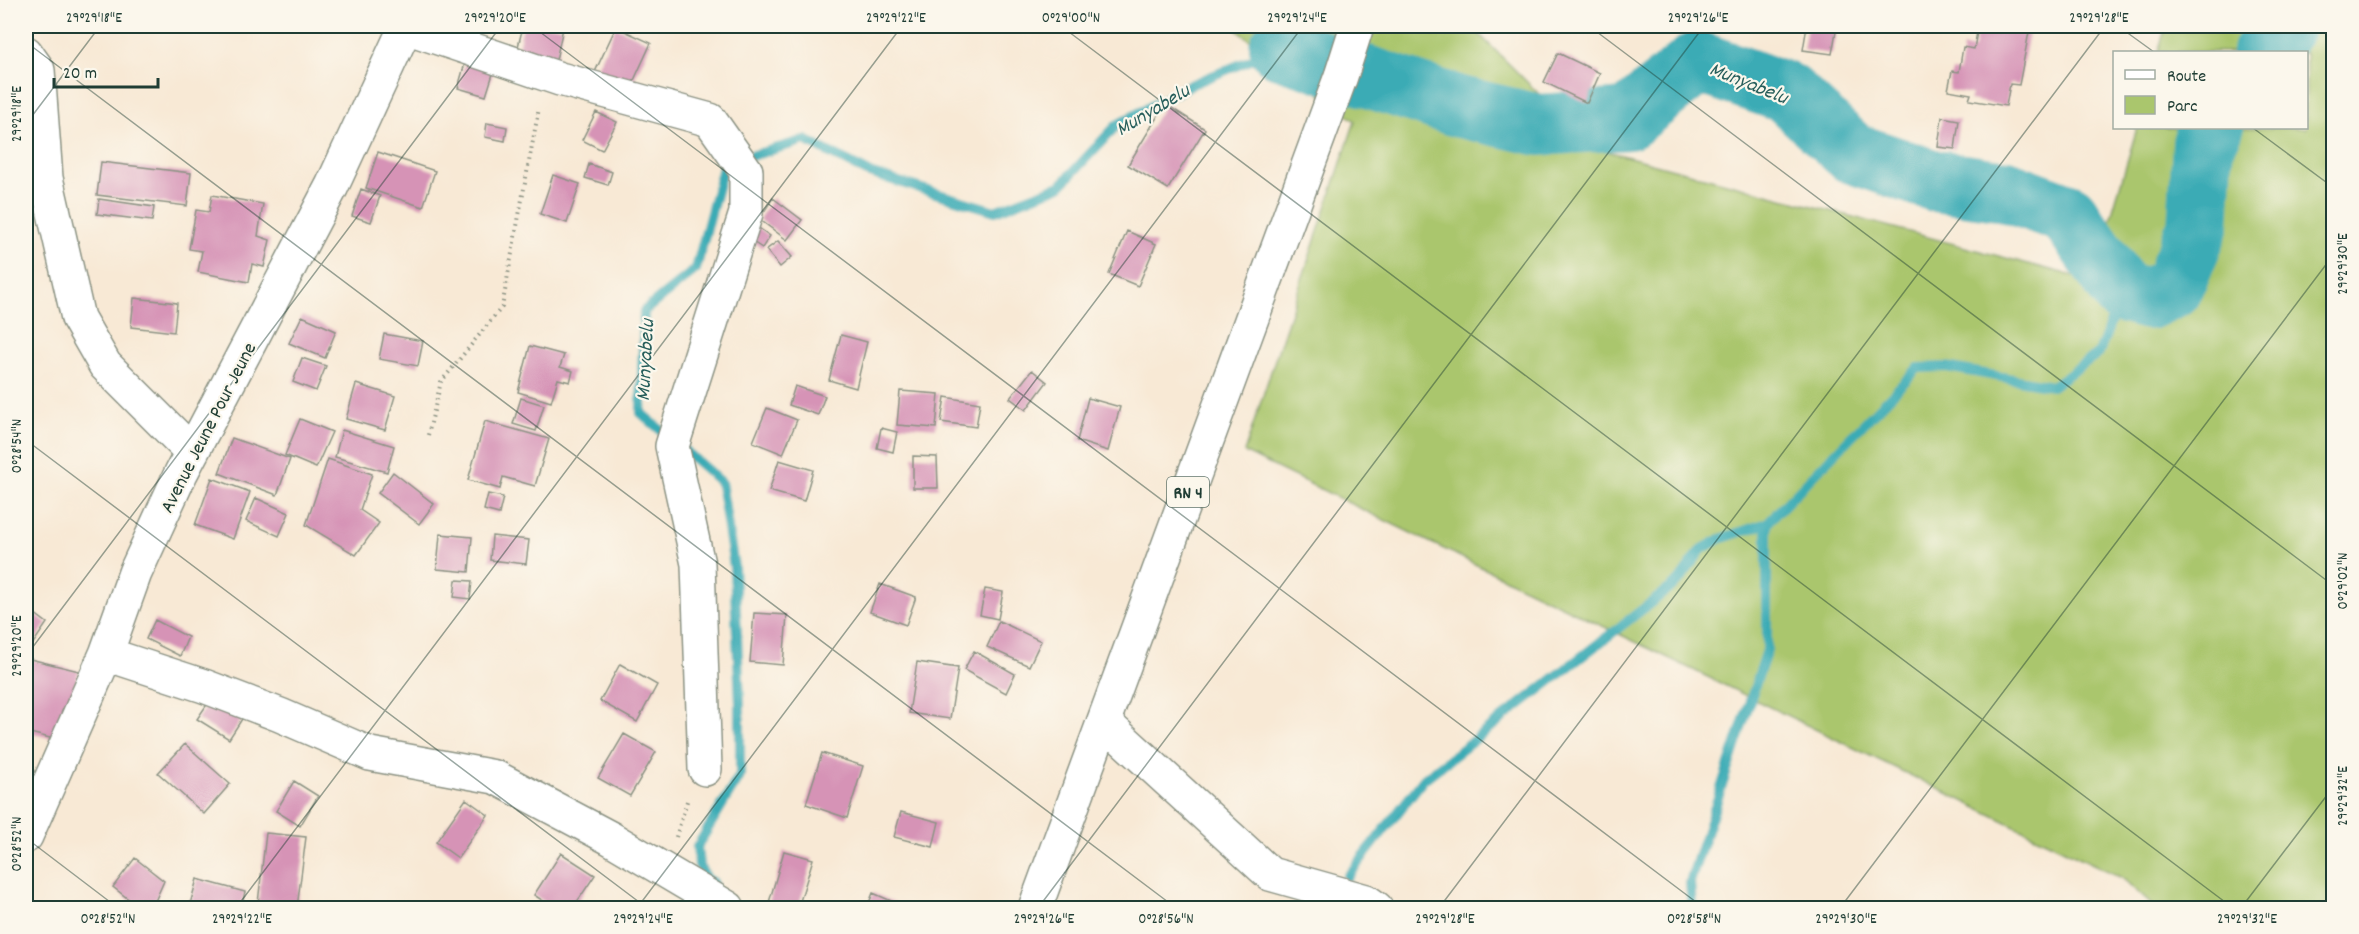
<svg xmlns="http://www.w3.org/2000/svg" width="2359" height="934" viewBox="0 0 2359 934" font-family="Dekko,sans-serif">
<style>
.green{fill:#aac66d;stroke:#648250;stroke-width:1.5}
.lines{fill:none;stroke-linecap:round;stroke-linejoin:round}
.stream{stroke:#3aabb5;stroke-width:10}
.river{stroke:#3aabb5;stroke-width:62}
.building{fill:#d693b6}
.minor-casing{stroke:#8c9384;stroke-width:36}
.highway-casing{stroke:#8c9384;stroke-width:36}
.path{stroke:#8c9384;stroke-width:4;stroke-dasharray:1.5 4.5;stroke-linecap:butt}
.minor{stroke:#fff;stroke-width:33}
.highway{stroke:#fff;stroke-width:33}
.ticks{fill:none;stroke:#1f3d34;stroke-width:1.5;stroke-opacity:0.45}
.labels{text-anchor:middle;stroke-width:4.5;stroke-linejoin:round;paint-order:stroke}
.shield{fill:#fbf7ec;stroke:#61756b;stroke-width:1.5}
.shield-label{font-size:18px;font-weight:bold;fill:#1f3d34}
.street-label{font-size:20px;fill:#1f3d34;stroke:#fbf7ec}
.water-label{font-size:21px;font-style:italic;fill:#275e5b;stroke:#fbf7ec}
.neatline{fill:none;stroke:#1f3d34;stroke-width:2}
.ticks-label{font-size:15px;text-anchor:middle;fill:#1f3d34}
</style>
<rect width="100%" height="100%" fill="#fbf7ec"/>
<filter id="ink" filterUnits="userSpaceOnUse"><feTurbulence type="fractalNoise" baseFrequency=".0167" numOctaves="2"/><feDisplacementMap in="SourceGraphic" scale="12" xChannelSelector="R" yChannelSelector="G"/><feConvolveMatrix kernelMatrix="1 2 1 2 8 2 1 2 1" color-interpolation-filters="sRGB"/></filter>
<filter id="wash" filterUnits="userSpaceOnUse"><feTurbulence type="fractalNoise" baseFrequency=".008" numOctaves="4" result="noise"/><feDisplacementMap in="SourceGraphic" scale="24" xChannelSelector="R" yChannelSelector="G"/><feGaussianBlur stdDeviation="1.35" result="paint"/><feColorMatrix in="noise" values="0 0 0 0 0 0 0 0 0 0 0 0 0 0 0 0 0 1.4 0 .05"/><feComposite in="paint" operator="in"/></filter>
<g filter="url(#wash)">
<rect width="100%" height="100%" fill="#f8e9d5"/>
<path class="green" d="M 1232,26 L 1471,26 L 1592,147 L 2092,281 L 2137,128 L 2306,128 L 2306,52 L 2158,52 L 2166,26 L 2333,26 L 2333,908 L 2155,908 L 2122,878 L 1244,452 L 1355,121 Z"/>
<g class="lines">
<path class="stream" d="M 1348,876 L 1424,779 L 1679,581 L 1702,549 L 1720,539 L 1767,523 L 1918,368 L 1946,367 L 2052,386 L 2099,353 L 2122,292
M 713,882 L 706,879 L 699,865 L 697,847 L 740,775 L 740,703 L 734,567 L 721,482 L 641,413 L 644,311 L 696,269 L 724,164 L 805,140 L 869,173 L 995,211 L 1060,186 L 1117,125 L 1190,85 L 1280,48
M 1692,908 L 1690,882 L 1767,650 L 1767,523"/>
<path class="river" d="M 1280,48 L 1460,107 L 1539,125 L 1628,119 L 1698,62 L 1787,93 L 1852,153 L 1935,181 L 2006,191 L 2068,214 L 2122,292 L 2148,299 L 2173,287 L 2198,227 L 2203,143 L 2213,128
M 2263,52 L 2284,26"/>
</g>
<g id="blocks">
<path class="building" d="M 483,26 L 500,26 L 497,32 Z
M 523,26 L 551,26 L 563,28 L 556,60 L 517,51 Z
M 1807,26 L 1837,26 L 1832,54 L 1803,50 Z
M 1978,26 L 1994,26 L 2029,32 L 2019,85 L 2010,84 L 2006,106 L 1969,100 L 1971,94 L 1948,90 L 1952,71 L 1959,72 L 1963,47 L 1974,49 Z
M 616,27 L 651,43 L 630,89 L 595,72 Z
M 468,52 L 497,61 L 486,96 L 458,88 Z
M 1558,53 L 1600,73 L 1587,103 L 1544,82 Z
M 1165,104 L 1205,129 L 1168,189 L 1128,165 Z
M 596,112 L 617,122 L 602,150 L 582,140 Z
M 1942,117 L 1959,120 L 1955,149 L 1938,147 Z
M 487,123 L 507,127 L 505,141 L 485,137 Z
M 378,152 L 435,171 L 423,207 L 366,188 Z
M 101,162 L 191,173 L 187,206 L 97,195 Z
M 589,164 L 612,172 L 608,185 L 585,178 Z
M 553,175 L 580,184 L 567,223 L 540,214 Z
M 361,189 L 380,196 L 371,222 L 352,216 Z
M 212,195 L 263,204 L 258,236 L 270,240 L 264,267 L 252,264 L 249,282 L 198,272 L 202,251 L 189,249 L 196,210 L 209,212 Z
M 773,198 L 802,220 L 787,240 L 759,219 Z
M 99,199 L 154,207 L 152,221 L 97,214 Z
M 756,226 L 770,236 L 762,248 L 747,238 Z
M 1127,231 L 1156,244 L 1138,286 L 1109,274 Z
M 778,241 L 792,257 L 780,267 L 766,250 Z
M 134,298 L 177,303 L 174,332 L 131,327 Z
M 302,316 L 336,331 L 325,358 L 289,343 Z
M 384,334 L 423,341 L 418,366 L 379,359 Z
M 841,335 L 867,342 L 856,388 L 829,380 Z
M 530,346 L 564,355 L 560,367 L 573,371 L 570,382 L 558,379 L 551,402 L 518,392 Z
M 302,358 L 326,366 L 316,391 L 293,382 Z
M 1032,370 L 1047,382 L 1026,410 L 1010,398 Z
M 356,384 L 395,396 L 385,430 L 346,419 Z
M 795,386 L 825,396 L 818,415 L 789,405 Z
M 900,391 L 939,394 L 936,428 L 897,425 Z
M 945,397 L 980,403 L 976,427 L 941,422 Z
M 521,398 L 544,405 L 536,431 L 513,424 Z
M 1088,398 L 1120,407 L 1108,451 L 1077,441 Z
M 767,408 L 797,420 L 783,454 L 753,442 Z
M 300,419 L 332,432 L 316,468 L 285,455 Z
M 485,421 L 549,439 L 535,486 L 503,477 L 500,489 L 468,480 Z
M 881,428 L 897,432 L 893,452 L 877,448 Z
M 342,430 L 394,446 L 387,472 L 335,457 Z
M 232,438 L 290,459 L 277,495 L 219,473 Z
M 913,456 L 937,457 L 938,488 L 913,488 Z
M 328,459 L 372,474 L 360,510 L 379,523 L 356,555 L 306,525 Z
M 779,460 L 813,470 L 804,501 L 769,491 Z
M 393,472 L 434,504 L 419,524 L 378,493 Z
M 212,478 L 250,492 L 233,539 L 195,525 Z
M 488,494 L 503,497 L 499,514 L 484,510 Z
M 256,498 L 289,513 L 279,536 L 246,521 Z
M 440,534 L 472,537 L 469,572 L 437,569 Z
M 492,536 L 529,540 L 526,564 L 490,560 Z
M 456,580 L 472,581 L 470,599 L 454,597 Z
M 880,584 L 916,597 L 906,625 L 870,612 Z
M 985,589 L 1003,592 L 998,619 L 980,615 Z
M 26,607 L 47,623 L 32,645 L 26,641 Z
M 754,613 L 787,615 L 783,665 L 750,662 Z
M 155,620 L 188,637 L 180,656 L 146,639 Z
M 999,621 L 1041,641 L 1029,666 L 987,647 Z
M 974,651 L 1015,674 L 1006,693 L 964,670 Z
M 26,658 L 79,671 L 62,741 L 26,732 Z
M 917,662 L 958,668 L 950,719 L 909,713 Z
M 620,664 L 657,685 L 637,722 L 600,701 Z
M 210,700 L 242,719 L 229,739 L 197,719 Z
M 624,734 L 656,752 L 630,796 L 598,778 Z
M 185,744 L 230,784 L 204,814 L 158,773 Z
M 822,753 L 863,766 L 847,818 L 806,804 Z
M 294,781 L 318,796 L 300,826 L 276,811 Z
M 466,799 L 488,815 L 458,858 L 436,842 Z
M 901,812 L 939,822 L 933,847 L 894,837 Z
M 266,833 L 306,837 L 297,908 L 258,903 Z
M 784,851 L 813,859 L 798,908 L 779,908 L 768,906 Z
M 561,853 L 595,875 L 573,908 L 554,908 L 534,895 Z
M 135,858 L 164,881 L 152,908 L 140,908 L 113,887 Z
M 197,879 L 245,892 L 241,908 L 189,908 Z
M 873,893 L 903,906 L 902,908 L 867,908 Z"/>
</g>
</g>
<g filter="url(#ink)">
<use href="#blocks" fill-opacity="0" stroke="#8c9384" stroke-width="1.5"/>
<g class="lines">
<g class="minor-casing">
<path id="minor" d="M 406,27 L 560,79 L 710,120 L 746,171 L 746,213 L 672,446 L 698,564 L 705,769
M 26,53 L 38,70 L 46,178 L 78,318 L 105,365 L 192,452
M 106,654 L 204,686 L 280,715 L 370,754 L 495,777 L 610,838 L 728,908
M 1104,722 L 1270,874 L 1366,901 L 1376,908
M 26,836 L 106,654 L 135,573 L 181,473 L 332,186 L 406,26"/>
</g>
<g class="highway-casing">
<path id="highway" d="M 1035,908 L 1341,76 L 1357,26"/>
</g>
<path class="path" d="M 428,435 L 441,382 L 502,307 L 539,108
M 676,837 L 688,798"/>
<use href="#minor" class="minor"/>
<use href="#highway" class="highway"/>
</g>
</g>
<path class="ticks" d="M 532,26 L 1704,908M 1061,26 L 2233,908M 1589,26 L 2334,586M 2118,26 L 2154,52M 26,42 L 1176,908M 26,124 L 100,26M 2253,128 L 2334,188M 26,440 L 647,908M 26,656 L 501,26M 26,838 L 118,908M 236,908 L 902,26M 637,908 L 1303,26M 1038,908 L 1704,26M 1439,908 L 2105,26M 1840,908 L 2334,254M 2241,908 L 2334,786"/>
<g class="labels">
<rect class="shield" x="1167" y="477" width="42" height="30" rx="4.5"/>
<g class="shield-label">
<text x="1188" y="498">RN 4</text>
</g>
<g class="street-label">
<text transform="translate(207 427) rotate(-63)" y="7">Avenue Jeune Pour Jeune</text>
</g>
<g class="water-label">
<text transform="translate(1749 82) rotate(22)" y="7">Munyabelu</text>
<text transform="translate(1152 109) rotate(-31)" y="7">Munyabelu</text>
<text transform="translate(644 360) rotate(-87)" y="7">Munyabelu</text>
</g>
</g>
<rect width="2359" height="934" fill="none" stroke="#fbf7ec" stroke-width="66"/>
<rect x="2113" y="51" width="195" height="78" fill="#fbf7ec" stroke="#a3ada2" stroke-width="1.5"/>
<rect x="2125" y="70" width="30" height="9" fill="#ffffff" stroke="#a3ada2" stroke-width="1.5"/>
<text x="2167" y="81" font-size="18" fill="#1f3d34">Route</text>
<rect x="2125" y="96" width="30" height="18" fill="#aac66d" stroke="#a3ada2" stroke-width="1.5"/>
<text x="2167" y="111" font-size="18" fill="#1f3d34">Parc</text>
<path d="M54 78v9h104v-9" fill="none" stroke="#1f3d34" stroke-width="3"/>
<text x="63" y="78" font-size="18" fill="#1f3d34" stroke="#fbf7ec" stroke-width="4.5" paint-order="stroke">20 m</text>
<rect x="33" y="33" width="2293" height="868" class="neatline"/>
<g class="ticks-label">
<text x="94" y="22">29°29'18"E</text>
<text x="495" y="22">29°29'20"E</text>
<text x="896" y="22">29°29'22"E</text>
<text x="1071" y="22">0°29'00"N</text>
<text x="1297" y="22">29°29'24"E</text>
<text x="1698" y="22">29°29'26"E</text>
<text x="2099" y="22">29°29'28"E</text>
<text transform="translate(16 114) rotate(-90)" y="5">29°29'18"E</text>
<text transform="translate(2342 264) rotate(-90)" y="5">29°29'30"E</text>
<text transform="translate(16 446) rotate(-90)" y="5">0°28'54"N</text>
<text transform="translate(2342 581) rotate(-90)" y="5">0°29'02"N</text>
<text transform="translate(16 646) rotate(-90)" y="5">29°29'20"E</text>
<text transform="translate(2342 796) rotate(-90)" y="5">29°29'32"E</text>
<text transform="translate(16 844) rotate(-90)" y="5">0°28'52"N</text>
<text x="108" y="923">0°28'52"N</text>
<text x="242" y="923">29°29'22"E</text>
<text x="643" y="923">29°29'24"E</text>
<text x="1044" y="923">29°29'26"E</text>
<text x="1166" y="923">0°28'56"N</text>
<text x="1445" y="923">29°29'28"E</text>
<text x="1694" y="923">0°28'58"N</text>
<text x="1846" y="923">29°29'30"E</text>
<text x="2247" y="923">29°29'32"E</text>
</g>
</svg>
